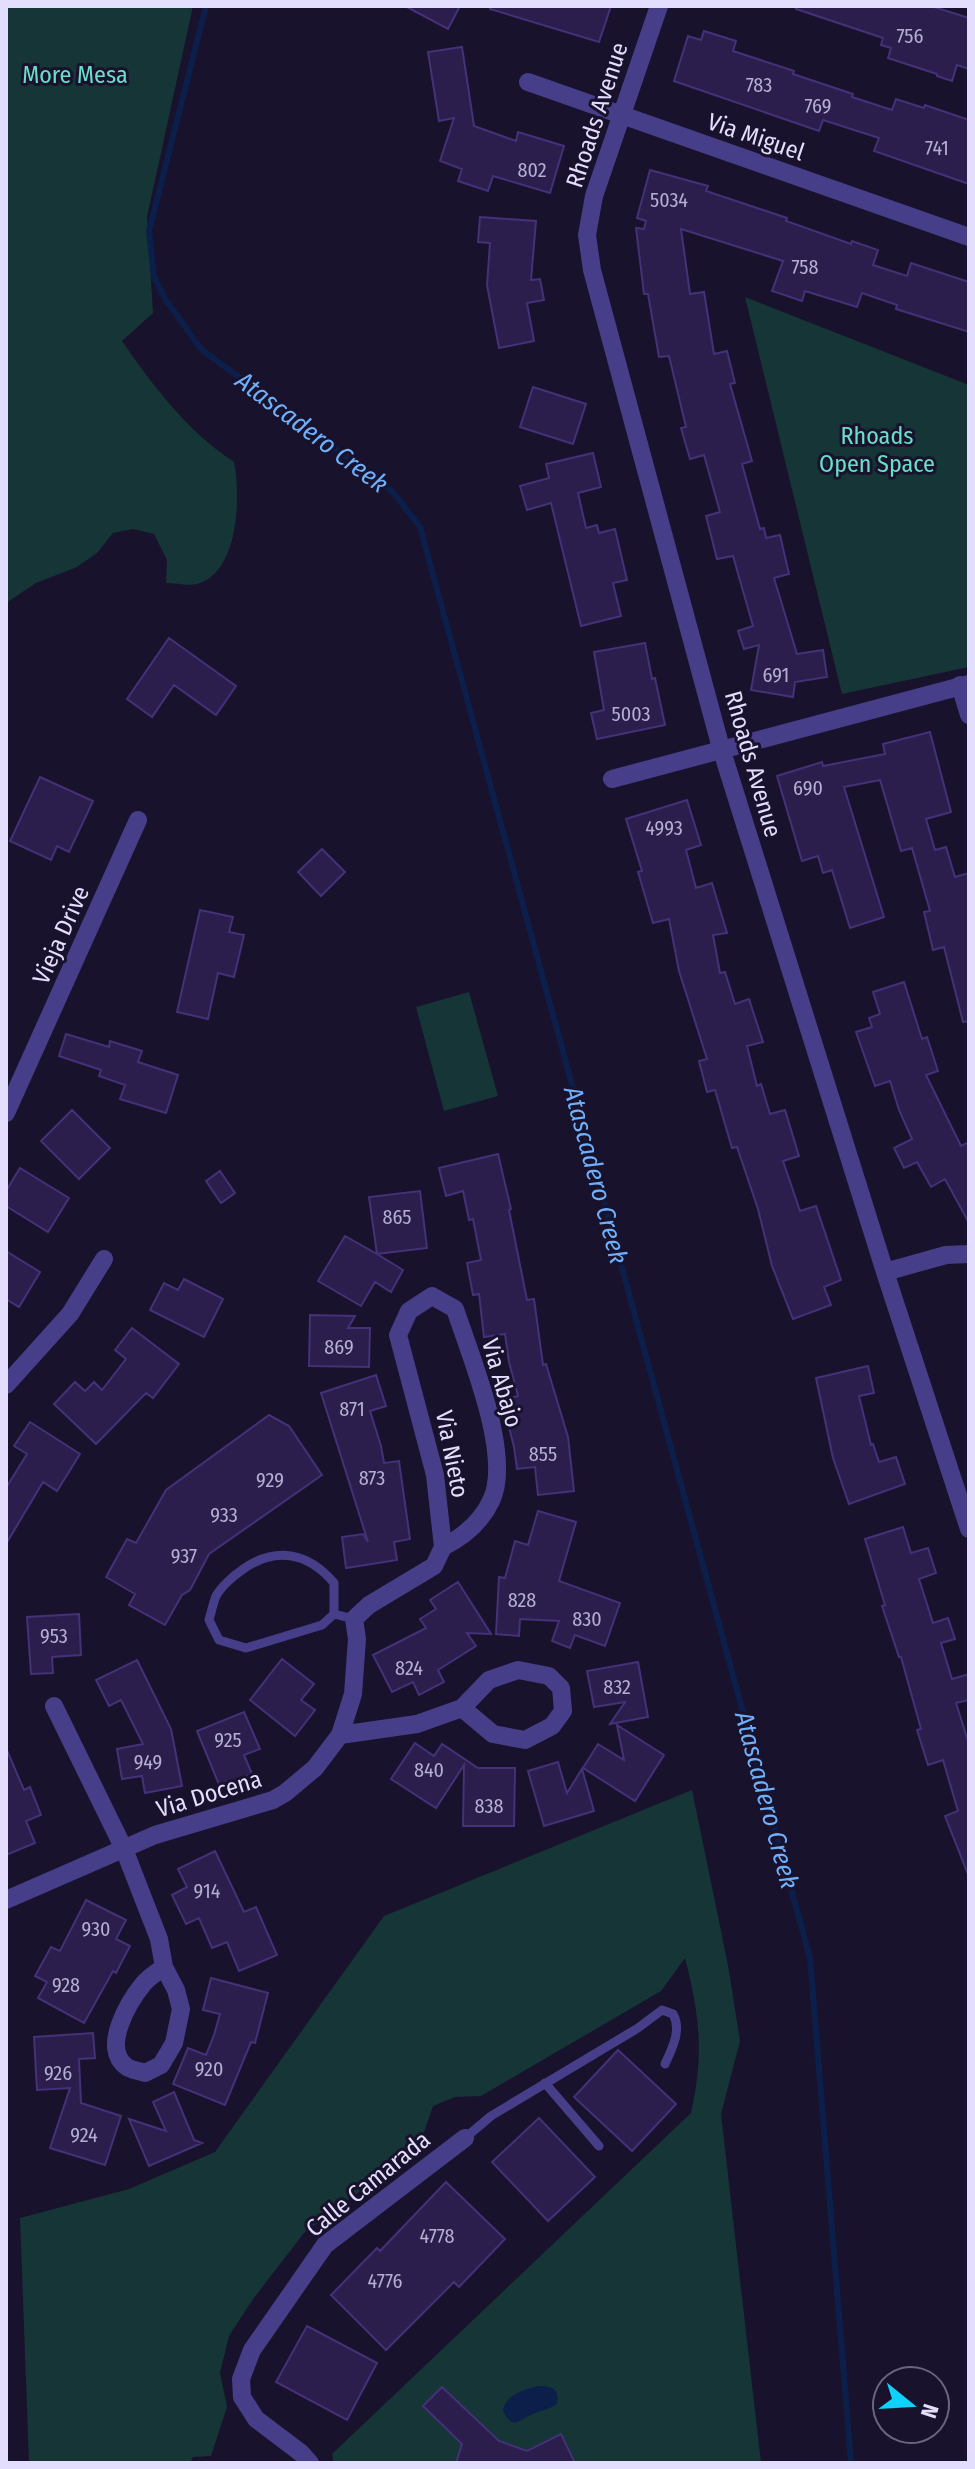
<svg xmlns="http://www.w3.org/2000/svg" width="975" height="2469" viewBox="0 0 975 2469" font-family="'Fira Sans Condensed',sans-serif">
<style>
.green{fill:#153536}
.water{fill:#0c1f4b}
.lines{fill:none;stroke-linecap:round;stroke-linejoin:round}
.stream{stroke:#0c1f4b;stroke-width:6}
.building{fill:#2b1e4d;stroke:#443178;stroke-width:2}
.service{stroke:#473e8a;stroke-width:9}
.minor{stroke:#473e8a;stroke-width:18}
.labels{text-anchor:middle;stroke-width:6;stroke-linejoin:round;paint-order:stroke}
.number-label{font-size:20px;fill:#b6aed2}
.park-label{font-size:24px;fill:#69dfca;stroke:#19122c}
.street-label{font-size:24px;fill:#e4defe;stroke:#19122c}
.water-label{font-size:26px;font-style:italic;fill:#6eb0fc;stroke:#19122c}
</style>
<rect width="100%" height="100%" fill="#19122c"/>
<path class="green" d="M 6,6 L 193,6 L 147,217 L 153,313 L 122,341 C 154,387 187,431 234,462 C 241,496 239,573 197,584 C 188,586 175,583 166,583 L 167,560 L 154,534 L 133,529 L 113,533 L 97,553 L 77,567 L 36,583 L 6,603 Z
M 745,297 L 969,385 L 969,667 L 842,694 Z
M 469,992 L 498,1096 L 444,1111 L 416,1007 Z
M 692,1790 L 728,1965 L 740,2041 L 721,2114 L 761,2463 L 334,2463 L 332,2454 L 691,2113 C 704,2054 700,2017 685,1958 L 661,1991 L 481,2096 L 455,2097 L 433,2106 L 419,2147 L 304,2233 L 253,2299 L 229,2336 L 220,2373 L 227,2407 L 211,2456 L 193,2457 L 190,2463 L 29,2463 L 20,2218 L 129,2189 L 215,2152 L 384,1916 Z"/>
<path class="water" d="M 538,2386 C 552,2386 560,2389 557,2404 C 549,2410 540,2410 531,2415 C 517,2421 513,2430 503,2411 C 505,2394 524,2390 538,2386 Z"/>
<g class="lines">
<path class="stream" d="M 206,6 L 149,231 L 154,277 L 165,299 L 201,349 L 392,491 L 420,527 L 810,1958 L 851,2463"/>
</g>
<path class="building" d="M 405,6 L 460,6 L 448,29 Z
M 490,6 L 611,6 L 599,42 L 490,9 Z
M 796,6 L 931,6 L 969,18 L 969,69 L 957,65 L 952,81 L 937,76 L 937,74 L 888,58 L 891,48 L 881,45 L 883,38 L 796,9 Z
M 704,31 L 736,41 L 733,51 L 794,71 L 793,74 L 853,94 L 852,97 L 892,110 L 896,99 L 924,108 L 925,105 L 969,120 L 969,184 L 874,151 L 879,138 L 823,120 L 819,131 L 674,81 L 688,36 L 701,40 Z
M 462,47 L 474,126 L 516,141 L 518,132 L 564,146 L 550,193 L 493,176 L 488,191 L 458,181 L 462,169 L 440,161 L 454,118 L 439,121 L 428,52 Z
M 650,170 L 708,186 L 706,191 L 787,218 L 786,221 L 851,244 L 852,241 L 878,250 L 873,265 L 907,276 L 911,263 L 969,282 L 969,332 L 896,309 L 897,305 L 862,293 L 857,307 L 805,291 L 802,301 L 772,291 L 783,261 L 681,229 L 690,294 L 704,292 L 714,354 L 727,351 L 735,383 L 730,384 L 752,461 L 742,464 L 760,529 L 764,528 L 766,538 L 780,535 L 789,574 L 774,578 L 797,654 L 823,650 L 827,677 L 795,682 L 793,697 L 751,690 L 759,645 L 744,649 L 738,631 L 753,626 L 733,556 L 717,559 L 706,516 L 720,512 L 704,455 L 690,459 L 681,428 L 686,427 L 669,356 L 659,357 L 648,294 L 644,294 L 636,228 L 644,229 L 646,221 L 637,218 Z
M 480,217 L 536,221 L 531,280 L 540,279 L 544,300 L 527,303 L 534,341 L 499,348 L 487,285 L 490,243 L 478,242 Z
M 533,387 L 586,404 L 573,444 L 520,427 Z
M 593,453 L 601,487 L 578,493 L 586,528 L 597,525 L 599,533 L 615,529 L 627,580 L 613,583 L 621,616 L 581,626 L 551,503 L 527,510 L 520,486 L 549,478 L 546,464 Z
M 169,638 L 236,686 L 216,715 L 174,685 L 152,717 L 127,699 Z
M 645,643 L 652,679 L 655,678 L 665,725 L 597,739 L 591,713 L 604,710 L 594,652 Z
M 930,732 L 951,812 L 926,819 L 935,850 L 946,847 L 955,877 L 969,873 L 969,1021 L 963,1022 L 944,947 L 933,950 L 924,912 L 930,911 L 912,848 L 901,851 L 880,780 L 844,787 L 884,917 L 850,928 L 832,870 L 823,873 L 818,856 L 802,861 L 777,776 L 822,762 L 823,766 L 885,754 L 883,744 Z
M 40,777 L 93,801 L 69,852 L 57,846 L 51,860 L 10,841 Z
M 687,800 L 701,845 L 686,850 L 696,888 L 712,883 L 727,933 L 713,935 L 720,973 L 725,972 L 735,1004 L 749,999 L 763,1042 L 747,1046 L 757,1086 L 761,1084 L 770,1114 L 785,1110 L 799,1156 L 783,1161 L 800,1211 L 816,1206 L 841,1280 L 824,1287 L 831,1305 L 793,1319 L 772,1266 L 758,1209 L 737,1147 L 732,1148 L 715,1090 L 707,1092 L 699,1061 L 707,1059 L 679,971 L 669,919 L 653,923 L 638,872 L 642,871 L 626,819 Z
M 322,849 L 345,872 L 321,896 L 298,872 Z
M 200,910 L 233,917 L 229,932 L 244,935 L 234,977 L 218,973 L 208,1019 L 177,1012 Z
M 904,982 L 922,1039 L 927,1037 L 938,1071 L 926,1075 L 961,1146 L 969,1142 L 969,1223 L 945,1179 L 931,1187 L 917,1162 L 904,1168 L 894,1148 L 912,1139 L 899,1110 L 890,1081 L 875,1086 L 856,1032 L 872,1027 L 869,1018 L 880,1014 L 873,992 Z
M 66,1034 L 109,1047 L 110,1041 L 142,1051 L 138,1062 L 178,1075 L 166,1113 L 120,1099 L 125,1085 L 99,1076 L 101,1070 L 59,1056 Z
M 72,1110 L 110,1148 L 79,1179 L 41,1141 Z
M 498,1154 L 511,1209 L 509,1210 L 527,1300 L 534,1299 L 543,1365 L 546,1364 L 568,1437 L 574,1491 L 538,1495 L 535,1467 L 517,1469 L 514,1447 L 502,1400 L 518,1396 L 509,1362 L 505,1334 L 484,1337 L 479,1294 L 473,1295 L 467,1263 L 481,1260 L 473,1219 L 469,1220 L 463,1191 L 446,1196 L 439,1168 Z
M 20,1168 L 69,1198 L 48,1232 L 6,1206 L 6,1191 Z
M 220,1171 L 235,1193 L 221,1203 L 206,1181 Z
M 420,1191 L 427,1248 L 377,1254 L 403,1270 L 391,1292 L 375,1282 L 361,1306 L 318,1281 L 345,1236 L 377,1254 L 369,1197 Z
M 6,1251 L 40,1272 L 19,1307 L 6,1299 Z
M 184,1279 L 223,1299 L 204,1337 L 150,1310 L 164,1283 L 178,1290 Z
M 310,1315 L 355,1316 L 348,1328 L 370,1328 L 369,1367 L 309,1366 Z
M 132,1328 L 179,1364 L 153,1398 L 146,1393 L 96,1444 L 54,1404 L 75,1382 L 85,1391 L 94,1382 L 102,1390 L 126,1359 L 115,1350 Z
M 868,1366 L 874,1393 L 859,1396 L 871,1445 L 873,1444 L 879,1462 L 896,1457 L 905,1484 L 849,1504 L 833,1458 L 816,1378 Z
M 376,1375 L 386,1406 L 370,1411 L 381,1446 L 384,1463 L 399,1461 L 410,1539 L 394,1542 L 397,1560 L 346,1568 L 342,1537 L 363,1534 L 368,1542 L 321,1393 Z
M 269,1415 L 289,1426 L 322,1475 L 209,1554 L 190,1590 L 182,1595 L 165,1625 L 129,1605 L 135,1594 L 106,1577 L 127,1539 L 136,1543 L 166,1490 Z
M 30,1422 L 80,1454 L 57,1491 L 43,1482 L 6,1544 L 6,1488 L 27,1454 L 14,1446 Z
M 538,1511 L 576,1522 L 559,1581 L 620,1603 L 605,1646 L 575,1635 L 570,1648 L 552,1641 L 559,1621 L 520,1619 L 519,1636 L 496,1634 L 499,1577 L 505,1578 L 515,1541 L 528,1545 Z
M 903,1527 L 911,1553 L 928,1548 L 936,1573 L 919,1579 L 933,1623 L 948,1618 L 955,1639 L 941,1643 L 952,1679 L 969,1674 L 969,1700 L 956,1703 L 969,1744 L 969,1877 L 945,1816 L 958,1811 L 943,1760 L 928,1765 L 917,1730 L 921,1729 L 901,1657 L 899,1657 L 882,1606 L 885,1605 L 865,1539 Z
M 458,1582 L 491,1634 L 467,1633 L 476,1646 L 438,1670 L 444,1682 L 419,1695 L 413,1682 L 392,1692 L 373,1655 L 426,1628 L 420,1619 L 436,1609 L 430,1600 Z
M 79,1614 L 81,1655 L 52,1657 L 53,1673 L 31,1674 L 27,1617 Z
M 282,1659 L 314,1684 L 301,1700 L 315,1710 L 295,1736 L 250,1700 Z
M 137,1660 L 171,1729 L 182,1786 L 145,1793 L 142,1776 L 122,1779 L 117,1749 L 143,1744 L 121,1700 L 109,1706 L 96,1680 Z
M 638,1662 L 648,1717 L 610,1724 L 625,1702 L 594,1707 L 587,1671 Z
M 244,1712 L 260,1749 L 244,1755 L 252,1774 L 220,1787 L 197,1731 Z
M 617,1725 L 664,1755 L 635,1801 L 583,1768 L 598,1744 L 624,1760 Z
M 415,1743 L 434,1756 L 442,1744 L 478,1768 L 515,1768 L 514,1826 L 463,1826 L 464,1765 L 436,1808 L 391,1779 Z
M 6,1748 L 24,1790 L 30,1787 L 41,1815 L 26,1821 L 35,1843 L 6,1855 Z
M 558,1762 L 567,1793 L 582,1769 L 594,1811 L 544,1826 L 528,1771 Z
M 215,1851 L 244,1912 L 256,1907 L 277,1955 L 239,1971 L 227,1942 L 212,1948 L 199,1918 L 186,1924 L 172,1895 L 187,1887 L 178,1869 Z
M 86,1900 L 126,1920 L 116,1939 L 130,1946 L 116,1973 L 113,1971 L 84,2023 L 38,1998 L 47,1982 L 35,1976 L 51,1947 L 60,1951 Z
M 211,1978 L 268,1993 L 255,2043 L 251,2042 L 225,2105 L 173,2084 L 188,2048 L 206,2055 L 214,2035 L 220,2014 L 203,2010 Z
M 93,2033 L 95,2058 L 79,2059 L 81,2103 L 121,2116 L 105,2165 L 50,2148 L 70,2088 L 37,2090 L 34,2037 Z
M 618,2050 L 676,2104 L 632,2151 L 574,2097 Z
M 174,2092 L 194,2140 L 202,2143 L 149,2166 L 129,2119 L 166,2131 L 153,2102 Z
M 539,2118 L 595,2177 L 548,2221 L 492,2162 Z
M 446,2182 L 505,2239 L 459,2287 L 454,2282 L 386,2350 L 331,2295 L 377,2248 L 380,2251 Z
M 307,2326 L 377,2363 L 347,2420 L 276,2382 Z
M 442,2387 L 499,2441 L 527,2451 L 561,2434 L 575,2463 L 456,2463 L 462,2444 L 423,2406 Z"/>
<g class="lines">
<path class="service" d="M 334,1614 L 322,1625 L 246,1648 L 219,1640 L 209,1620 C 211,1613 213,1604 216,1596 C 221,1587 233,1576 242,1570 C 275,1546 308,1552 334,1583 L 334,1614 L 354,1619
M 545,2083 L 599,2146
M 465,2138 L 491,2116 L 638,2028 L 662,2010 L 673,2014 C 682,2030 672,2049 665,2064"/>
<path class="minor" d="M 659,6 L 594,196 L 587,235 L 592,270 L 721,748 L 885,1272 L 969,1529
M 528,82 L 969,237
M 960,685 L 969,715
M 612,779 L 969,684
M 6,1113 L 138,820
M 885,1272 L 946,1255 L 969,1254
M 6,1385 L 70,1314 L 104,1259
M 54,1706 L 124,1849 L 159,1939 L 164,1967 L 176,1990 L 181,2009 L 174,2043 L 161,2065 L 145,2073 C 140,2071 131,2070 127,2067 C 100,2049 129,2001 144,1983 C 149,1977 157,1972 164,1967
M 340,1735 L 417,1724 L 462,1708 L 489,1680 L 518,1670 L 549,1676 L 561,1688 L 563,1711 L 552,1726 L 525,1740 L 493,1734 L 462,1708
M 6,1900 L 155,1835 L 273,1800 L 285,1793 L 315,1768 L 340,1735 L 353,1694 L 357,1639 L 354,1619 L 369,1605 L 434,1566 L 443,1547 L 435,1475 L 398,1335 L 409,1311 L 432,1296 L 455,1309 C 470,1355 513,1456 491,1501 C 481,1522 463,1537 443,1547
M 310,2463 L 301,2453 L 256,2419 L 242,2397 L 241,2379 L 252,2350 L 325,2245 L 465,2138"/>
</g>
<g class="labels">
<g class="number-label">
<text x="910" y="43">756</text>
<text x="759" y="92">783</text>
<text x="818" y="113">769</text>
<text x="937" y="155">741</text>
<text x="532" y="177">802</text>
<text x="669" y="207">5034</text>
<text x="805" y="274">758</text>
<text x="776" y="682">691</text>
<text x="631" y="721">5003</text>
<text x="808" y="795">690</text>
<text x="664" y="835">4993</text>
<text x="397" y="1224">865</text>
<text x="339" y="1354">869</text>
<text x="352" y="1416">871</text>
<text x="543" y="1461">855</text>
<text x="372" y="1485">873</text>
<text x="270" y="1487">929</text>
<text x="224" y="1522">933</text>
<text x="184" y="1563">937</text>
<text x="522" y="1607">828</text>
<text x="587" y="1626">830</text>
<text x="54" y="1643">953</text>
<text x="409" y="1675">824</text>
<text x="617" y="1694">832</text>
<text x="228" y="1747">925</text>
<text x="148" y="1769">949</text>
<text x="429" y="1777">840</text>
<text x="489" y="1813">838</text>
<text x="207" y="1898">914</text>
<text x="96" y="1936">930</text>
<text x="66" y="1992">928</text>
<text x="209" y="2076">920</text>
<text x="58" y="2080">926</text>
<text x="84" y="2142">924</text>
<text x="437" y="2243">4778</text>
<text x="385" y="2288">4776</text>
</g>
<g class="park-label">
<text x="75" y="83">More Mesa</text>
<text x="877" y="444">Rhoads<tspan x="877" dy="28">Open Space</tspan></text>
</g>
<g class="street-label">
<text transform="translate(597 115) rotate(-72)" y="8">Rhoads Avenue</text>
<text transform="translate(756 137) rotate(19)" y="8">Via Miguel</text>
<text transform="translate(753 764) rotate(74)" y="8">Rhoads Avenue</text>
<text transform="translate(61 935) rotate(-66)" y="8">Vieja Drive</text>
<text transform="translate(502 1383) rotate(74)" y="8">Via Abajo</text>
<text transform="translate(452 1454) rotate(79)" y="8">Via Nieto</text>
<text transform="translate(209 1794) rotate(-17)" y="8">Via Docena</text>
<text transform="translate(368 2184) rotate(-39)" y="8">Calle Camarada</text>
</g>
<g class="water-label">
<text transform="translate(312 432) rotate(37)" y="9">Atascadero Creek</text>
<text transform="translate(596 1175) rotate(75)" y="9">Atascadero Creek</text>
<text transform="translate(767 1800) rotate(75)" y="9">Atascadero Creek</text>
</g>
</g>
<rect width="975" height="2469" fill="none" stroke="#e4defe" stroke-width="16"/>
<g transform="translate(911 2405) rotate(108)"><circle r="38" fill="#19122c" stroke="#6a6480" stroke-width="2"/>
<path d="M0-6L14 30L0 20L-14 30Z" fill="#0ed2fb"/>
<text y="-12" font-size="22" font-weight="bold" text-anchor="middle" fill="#e4defe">N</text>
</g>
</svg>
